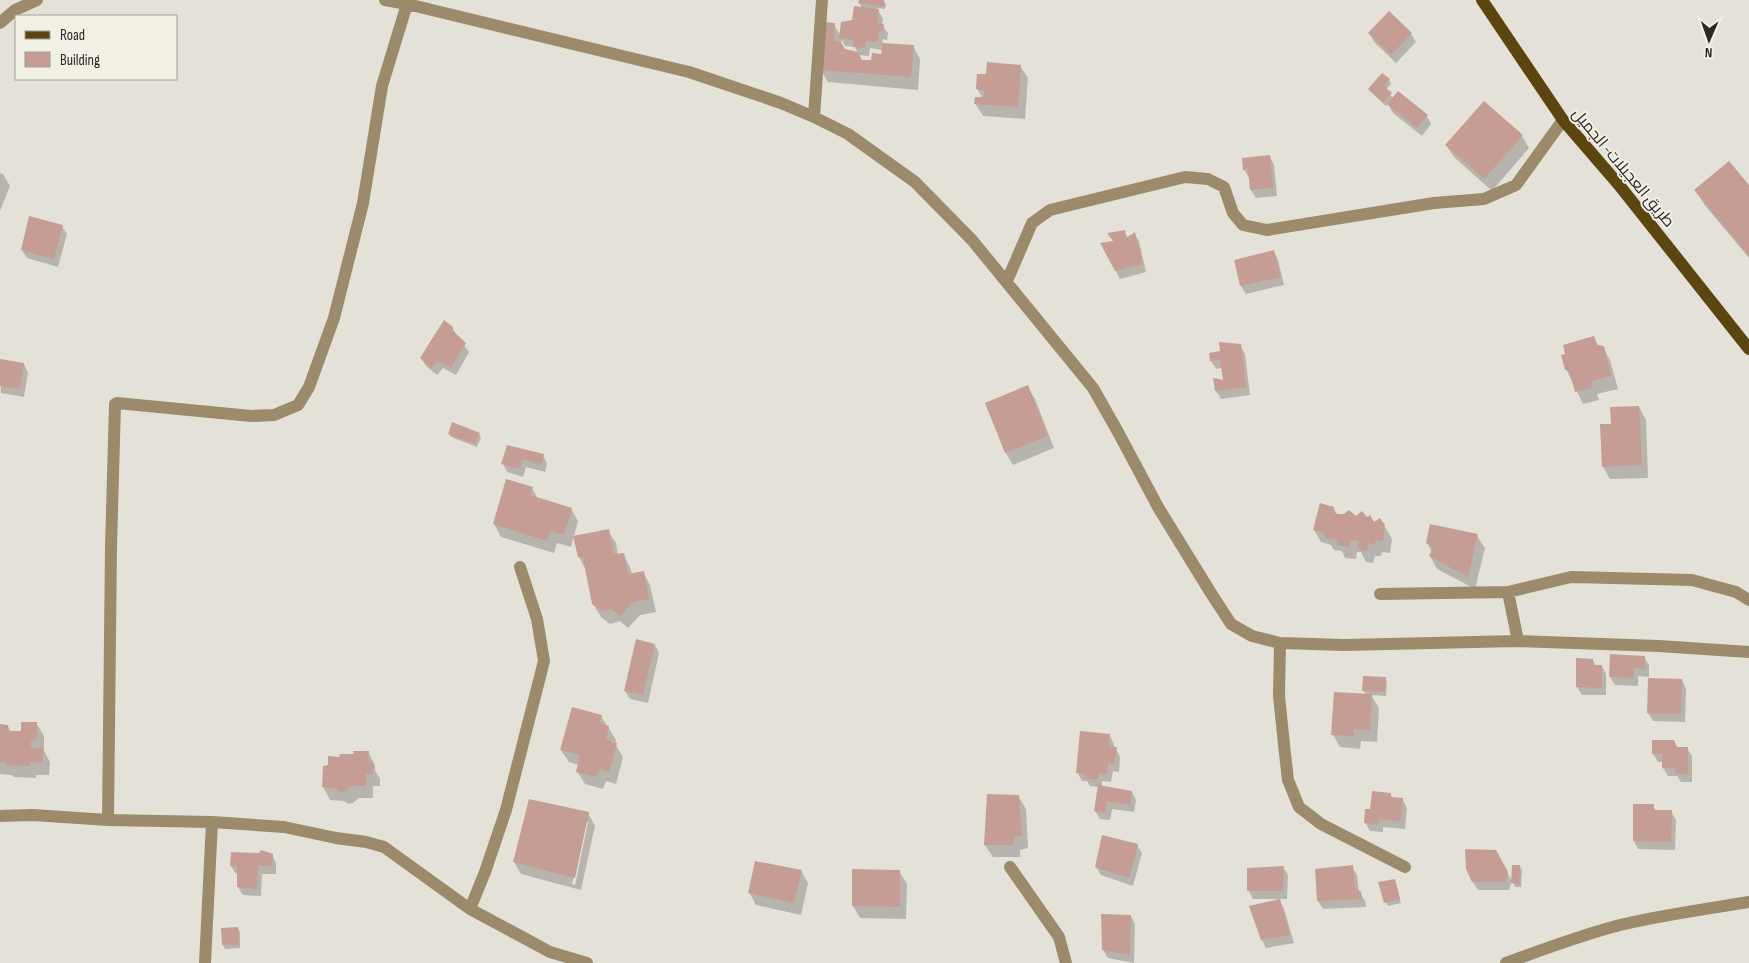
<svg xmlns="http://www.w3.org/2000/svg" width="1749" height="963" viewBox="0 0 1749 963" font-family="'Sofia Sans Condensed',Cairo,sans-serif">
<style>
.shadow{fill:#0003;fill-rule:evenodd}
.building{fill:#c59d95}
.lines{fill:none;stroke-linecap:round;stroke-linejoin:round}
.minor{stroke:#9c8b6b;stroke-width:12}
.primary{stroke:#5c4510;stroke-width:12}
.labels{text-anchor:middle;stroke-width:4;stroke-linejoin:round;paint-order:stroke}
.street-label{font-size:16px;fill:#292824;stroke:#f2efe5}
</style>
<rect width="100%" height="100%" fill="#e4e2d8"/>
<path class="shadow" d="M 860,0 L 884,1 L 886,5 L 885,9 L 877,8 L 883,19 L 882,25 L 888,33 L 887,40 L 883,39 L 882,44 L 913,46 L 920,59 L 918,90 L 828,82 L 821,70 L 834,25 L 841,36 L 863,9 L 859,3 ZM 842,40 L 845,46 L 855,47 L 858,54 L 845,51 L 841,44 ZM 870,48 L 882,50 L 882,55 L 872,62 L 862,61 L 858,55 L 869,56 Z
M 1389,13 L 1411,34 L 1416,42 L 1396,63 L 1374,42 L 1369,33 Z
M 1020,66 L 1028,78 L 1025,119 L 983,116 L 975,103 L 983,99 L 977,89 L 988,76 Z
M 1389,80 L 1391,84 L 1386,89 L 1393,98 L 1427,116 L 1431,124 L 1422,136 L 1393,113 L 1388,104 L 1386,106 L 1369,90 Z
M 1522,136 L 1529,148 L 1492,191 L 1454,157 L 1446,145 Z
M 1270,157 L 1274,165 L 1277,196 L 1256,198 L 1251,190 L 1250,177 L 1249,178 L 1244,169 Z
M 0,173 L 3,174 L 10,186 L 0,211 Z
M 1749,186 L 1749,258 L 1703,203 L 1696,190 Z
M 62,226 L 67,234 L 58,267 L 27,258 L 22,250 Z
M 1125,232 L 1128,238 L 1134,234 L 1139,241 L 1146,272 L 1120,279 L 1101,244 L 1114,242 Z
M 1274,252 L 1278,260 L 1284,285 L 1246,294 L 1241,286 Z
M 452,328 L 469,352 L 456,375 L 443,368 L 437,375 L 426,366 L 421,358 Z
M 1594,338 L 1599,347 L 1603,347 L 1610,360 L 1618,389 L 1597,394 L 1599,400 L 1583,404 L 1566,369 Z
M 1240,345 L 1245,354 L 1250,395 L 1221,399 L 1216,391 L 1224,382 L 1222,368 L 1216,369 L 1211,361 L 1222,352 Z
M 0,363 L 24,364 L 28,373 L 24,397 L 1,393 Z
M 1027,387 L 1035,399 L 1054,448 L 1013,465 L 1006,453 Z
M 1639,407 L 1646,420 L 1648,478 L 1610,479 L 1603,467 L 1612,425 Z
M 449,434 L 479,434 L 481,438 L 477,447 L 451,437 Z
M 508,446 L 543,455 L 547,464 L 545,472 L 526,467 L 523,477 L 507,472 L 503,464 Z
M 507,481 L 532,488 L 538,499 L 571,509 L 578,521 L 571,547 L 557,543 L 554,553 L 501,537 L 494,524 Z
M 1333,508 L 1338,515 L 1356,517 L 1384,525 L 1392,539 L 1390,553 L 1382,552 L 1381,556 L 1375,556 L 1373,563 L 1366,562 L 1361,552 L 1357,552 L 1356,559 L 1345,558 L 1342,551 L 1334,550 L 1331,545 L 1321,542 L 1314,530 Z
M 608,531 L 616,543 L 618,555 L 623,554 L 630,567 L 632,574 L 643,572 L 650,585 L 656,612 L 640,615 L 628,628 L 620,621 L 610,624 L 601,617 L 593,604 L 586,570 L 579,557 Z
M 1477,536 L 1485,548 L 1475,589 L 1437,569 L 1430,556 L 1432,552 L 1427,543 Z
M 655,645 L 659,653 L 648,703 L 630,699 L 625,691 Z
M 1644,657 L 1649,665 L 1649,677 L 1638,676 L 1638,686 L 1615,685 L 1610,677 Z
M 1593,660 L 1596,666 L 1602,666 L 1606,674 L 1606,695 L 1582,695 L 1577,687 Z
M 1385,678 L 1387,682 L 1386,696 L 1371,695 L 1379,708 L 1377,742 L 1361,741 L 1360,749 L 1340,747 L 1333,735 L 1366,695 L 1364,691 Z
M 1682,680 L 1686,689 L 1685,722 L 1653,721 L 1648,713 Z
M 601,716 L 616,740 L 615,744 L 623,757 L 616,784 L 606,781 L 603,789 L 585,784 L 577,771 L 579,765 L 569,762 L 561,750 Z
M 36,723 L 44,736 L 44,751 L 50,762 L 49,775 L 36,775 L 36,778 L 14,777 L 12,775 L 0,774 L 0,726 L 8,726 L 11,732 L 23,732 Z
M 1110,736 L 1114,744 L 1114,748 L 1116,749 L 1120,757 L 1119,772 L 1113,771 L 1111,782 L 1102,781 L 1102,787 L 1132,792 L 1136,800 L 1134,812 L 1112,809 L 1110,820 L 1100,819 L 1095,811 L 1099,787 L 1090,786 L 1087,781 L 1082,781 L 1077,772 Z
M 1677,748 L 1687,748 L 1692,756 L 1692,782 L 1681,782 L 1677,776 L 1668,776 L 1663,768 L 1663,762 L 1658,762 L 1653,754 Z
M 368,752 L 375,765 L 375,770 L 380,779 L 380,786 L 373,786 L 373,798 L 359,798 L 353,803 L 348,804 L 344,801 L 330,800 L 323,787 L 329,767 L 339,758 Z
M 1390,794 L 1393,799 L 1403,800 L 1407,808 L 1405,829 L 1383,827 L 1383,832 L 1370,831 L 1365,822 L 1371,811 Z
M 1018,796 L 1026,809 L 1028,848 L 1020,850 L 1020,857 L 993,857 L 985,845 Z
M 1653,806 L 1656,811 L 1671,811 L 1676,820 L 1675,850 L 1638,849 L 1634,841 Z
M 588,813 L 595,826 L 581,890 L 521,874 L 514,862 ZM 585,822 L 588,822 L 575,885 L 572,884 Z
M 1137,845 L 1142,853 L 1133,886 L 1101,875 L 1096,867 Z
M 1495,851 L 1513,883 L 1520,867 L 1522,870 L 1521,887 L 1515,887 L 1512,881 L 1509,890 L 1478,890 L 1473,882 Z
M 272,855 L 276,863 L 276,874 L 262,874 L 261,896 L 243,895 L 238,887 L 238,874 L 236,874 L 231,866 Z
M 1283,867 L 1288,875 L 1287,899 L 1253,899 L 1248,890 Z
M 1352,867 L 1357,875 L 1359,892 L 1365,901 L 1366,907 L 1323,909 L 1318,901 L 1316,870 Z
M 801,871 L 808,883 L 801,915 L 756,905 L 749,892 Z
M 899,871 L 907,884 L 906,919 L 860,918 L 853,906 Z
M 1396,884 L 1401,903 L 1388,906 L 1386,902 Z
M 1279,900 L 1284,909 L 1294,943 L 1266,948 L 1262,940 Z
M 1131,916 L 1135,924 L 1134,963 L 1108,958 L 1103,950 Z
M 238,928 L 240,932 L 240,948 L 225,949 L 223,945 L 222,929 Z"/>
<path class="building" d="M 859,0 L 884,0 L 884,6 L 858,3 Z
M 854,6 L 879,9 L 877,23 L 884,24 L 883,32 L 879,31 L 877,42 L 866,41 L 865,48 L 853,47 L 854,40 L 839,38 L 841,22 L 852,20 Z
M 1389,11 L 1412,33 L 1391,55 L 1368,33 Z
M 824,22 L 835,23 L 834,41 L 841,42 L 845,49 L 858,52 L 862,60 L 871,60 L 872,53 L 881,54 L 882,43 L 914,45 L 911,77 L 820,70 Z
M 987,62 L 1021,65 L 1018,107 L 974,104 L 975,97 L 984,97 L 984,90 L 976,89 L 977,74 L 986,74 Z
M 1382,73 L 1390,79 L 1384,86 L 1392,93 L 1383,103 L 1368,89 Z
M 1398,91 L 1428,115 L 1417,128 L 1387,104 Z
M 1484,101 L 1523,135 L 1484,179 L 1445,145 Z
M 1270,155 L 1273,188 L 1250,190 L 1248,169 L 1243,170 L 1242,158 Z
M 1729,161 L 1749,185 L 1749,256 L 1694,190 Z
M 29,216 L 63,225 L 54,259 L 21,250 Z
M 1125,230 L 1126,238 L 1135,232 L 1143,264 L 1115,271 L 1100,243 L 1113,241 L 1107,233 Z
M 1274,250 L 1281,277 L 1240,286 L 1234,260 Z
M 444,320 L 453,327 L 453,331 L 466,343 L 451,368 L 438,361 L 431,368 L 420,358 Z
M 1594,336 L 1597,345 L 1604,346 L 1611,376 L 1591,381 L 1592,388 L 1575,392 L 1569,370 L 1565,370 L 1561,355 L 1565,354 L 1563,345 Z
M 1219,342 L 1241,344 L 1246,387 L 1215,391 L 1213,378 L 1223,380 L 1220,360 L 1210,361 L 1209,353 L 1220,351 Z
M 0,359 L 24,363 L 20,389 L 0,386 Z
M 1028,385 L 1048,436 L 1005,453 L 985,403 Z
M 1639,406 L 1642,465 L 1602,467 L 1600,424 L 1611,424 L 1610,407 Z
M 452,422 L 480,433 L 475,444 L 448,434 Z
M 507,445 L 544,454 L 541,464 L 522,459 L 519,469 L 501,464 Z
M 506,479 L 533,487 L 530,495 L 572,508 L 564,535 L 550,531 L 547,541 L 493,524 Z
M 1320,503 L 1334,507 L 1335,514 L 1344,514 L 1349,510 L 1356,516 L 1362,511 L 1367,517 L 1370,515 L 1374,522 L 1380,518 L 1385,525 L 1383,541 L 1375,540 L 1375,544 L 1368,543 L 1367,551 L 1358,549 L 1359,541 L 1350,540 L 1349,547 L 1337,545 L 1337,540 L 1325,538 L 1325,533 L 1313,530 Z
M 1430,524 L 1478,534 L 1468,577 L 1429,556 L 1433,547 L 1426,543 Z
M 609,529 L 614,554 L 624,553 L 628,574 L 644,571 L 649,599 L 633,602 L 620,616 L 611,609 L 602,611 L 592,604 L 583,558 L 578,557 L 573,536 Z
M 636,639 L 655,644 L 643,695 L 624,691 Z
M 1610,654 L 1645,656 L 1645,669 L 1634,668 L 1634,678 L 1609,677 Z
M 1576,658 L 1593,659 L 1593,665 L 1602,665 L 1602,688 L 1576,687 Z
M 1363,676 L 1386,677 L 1385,692 L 1362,691 Z
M 1648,678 L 1682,679 L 1681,714 L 1647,713 Z
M 1334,692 L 1372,694 L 1370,730 L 1354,729 L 1354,736 L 1331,735 Z
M 572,707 L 602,715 L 599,723 L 609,726 L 606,740 L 617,743 L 609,772 L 599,769 L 596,777 L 576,772 L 580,755 L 560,750 Z
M 21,722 L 37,722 L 37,739 L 31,741 L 31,748 L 43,748 L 43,763 L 30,762 L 30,766 L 5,765 L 5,762 L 0,762 L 0,724 L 8,725 L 8,731 L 21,731 Z
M 1080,731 L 1110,734 L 1109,747 L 1117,747 L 1114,764 L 1108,763 L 1107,774 L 1098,773 L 1097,780 L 1084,778 L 1085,774 L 1076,773 Z
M 1652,740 L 1674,740 L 1677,747 L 1688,747 L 1688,774 L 1675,774 L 1675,768 L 1662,768 L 1662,754 L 1652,754 Z
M 353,751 L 369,751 L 368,760 L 374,765 L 373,774 L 366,774 L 366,786 L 352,786 L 346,791 L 340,792 L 336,789 L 322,787 L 323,766 L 328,765 L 328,756 L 339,757 L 340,754 L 354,754 Z
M 1098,785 L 1132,791 L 1130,805 L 1107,801 L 1105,813 L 1094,811 Z
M 1372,791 L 1391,793 L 1391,797 L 1403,798 L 1401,821 L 1379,819 L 1379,824 L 1364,823 L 1365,809 L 1370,809 Z
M 987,794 L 1019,795 L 1022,836 L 1014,837 L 1013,845 L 984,845 Z
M 529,799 L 589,812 L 575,878 L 513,862 Z
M 1633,804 L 1654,804 L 1654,810 L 1672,810 L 1671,842 L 1633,841 Z
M 1102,835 L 1138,844 L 1129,878 L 1095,867 Z
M 1465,849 L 1496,850 L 1508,872 L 1505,882 L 1472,882 L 1466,869 Z
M 261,850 L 273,854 L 272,866 L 258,866 L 257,889 L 237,887 L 237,867 L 230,866 L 231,852 L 259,853 Z
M 755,861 L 802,870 L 794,903 L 748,893 Z
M 1353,865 L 1355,888 L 1361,892 L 1362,899 L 1317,901 L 1315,869 Z
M 1512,865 L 1520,865 L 1519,884 L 1511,883 Z
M 1284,866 L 1283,891 L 1247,891 L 1247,868 Z
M 852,869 L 900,870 L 900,907 L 852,906 Z
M 1395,879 L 1400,899 L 1384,903 L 1378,882 Z
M 1280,899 L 1290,935 L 1261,940 L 1249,906 Z
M 1101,914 L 1131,915 L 1130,955 L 1102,950 Z
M 238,927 L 239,945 L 222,945 L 221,928 Z"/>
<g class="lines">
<path class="minor" d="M 385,0 L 407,4 L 689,72 L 781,103 L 814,117 L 848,134 L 915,182 L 972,240 L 1093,388 L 1118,432 L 1158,507 L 1209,590 L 1231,624 L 1252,636 L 1280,643 L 1345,645 L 1518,641 L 1659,646 L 1749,652
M 0,23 L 15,10 L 37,0
M 814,117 L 822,0
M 1007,281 L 1032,223 L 1050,210 L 1185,177 L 1208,179 L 1224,187 L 1233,213 L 1243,225 L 1267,230 L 1434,203 L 1484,199 L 1516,185 L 1563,120
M 1508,592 L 1518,641
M 1380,594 L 1508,592 L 1571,577 L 1692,580 L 1736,592 L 1749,600
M 1280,643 L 1279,696 L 1285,754 L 1288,780 L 1299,807 L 1321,824 L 1405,867
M 0,816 L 33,815 L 108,820 L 212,822 L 284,827 L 336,838 L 366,842 L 384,847 L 470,909 L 550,952 L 587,963
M 108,820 L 111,547 L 115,404 L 117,403 L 251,416 L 274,415 L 298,405 L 309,387 L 334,318 L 363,203 L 382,86 L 407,4
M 1010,867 L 1059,937 L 1066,963
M 470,909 L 485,872 L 506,810 L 544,661 L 537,619 L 520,567
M 205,963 L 212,822
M 1506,963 C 1544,949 1581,935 1620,925 C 1662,915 1706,909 1749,902"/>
<path class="primary" d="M 1482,0 L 1563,120 L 1619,185 L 1749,349"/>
</g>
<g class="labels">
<g class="street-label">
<text transform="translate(1624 167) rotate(50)" y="6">طريق العجيلات- الجميل</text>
</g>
</g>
<rect x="15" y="15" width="162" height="65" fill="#f2efe5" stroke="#a29f98"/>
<rect x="25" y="31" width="25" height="8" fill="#5c4510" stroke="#a29f98"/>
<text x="60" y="40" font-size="15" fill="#292824">Road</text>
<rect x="25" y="52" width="25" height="15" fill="#c59d95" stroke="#a29f98"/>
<text x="60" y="65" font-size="15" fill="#292824">Building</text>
<g transform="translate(1709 40) rotate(182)" stroke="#f2efe5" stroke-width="4" paint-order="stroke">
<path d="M0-4L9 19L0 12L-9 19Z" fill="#292824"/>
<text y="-8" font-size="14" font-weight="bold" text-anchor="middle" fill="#292824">N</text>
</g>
</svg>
